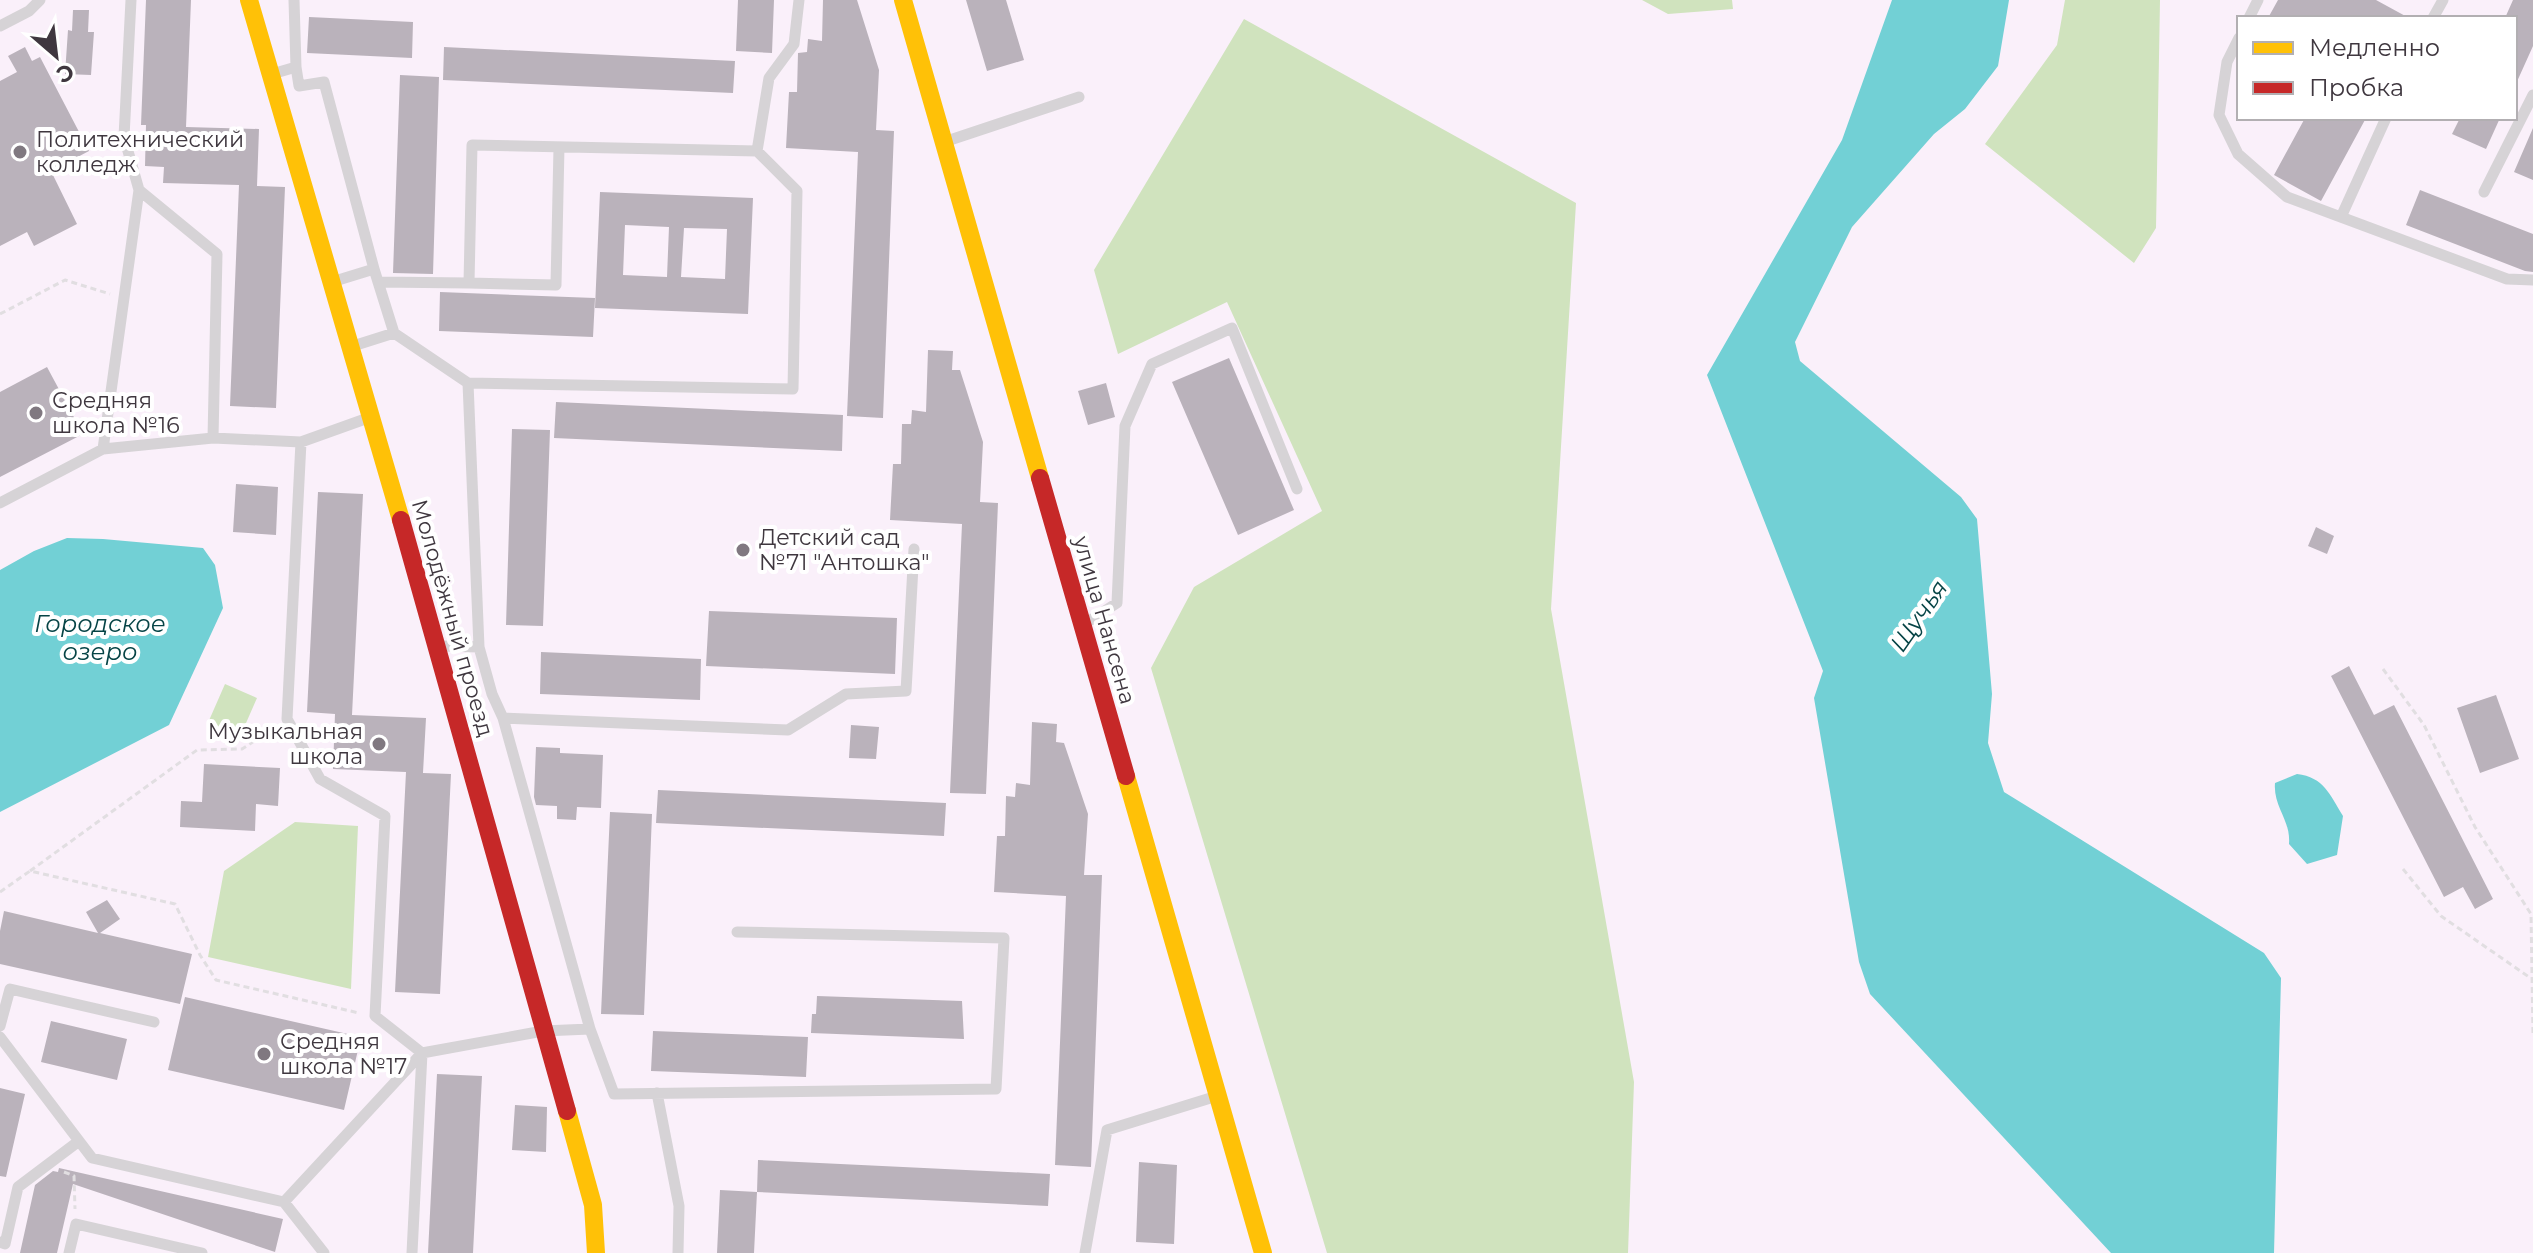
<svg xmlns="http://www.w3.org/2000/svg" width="2533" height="1253" viewBox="0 0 2533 1253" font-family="Montserrat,sans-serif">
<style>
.green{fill:#d0e3be}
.water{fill:#72d0d5}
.building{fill:#bab2bb;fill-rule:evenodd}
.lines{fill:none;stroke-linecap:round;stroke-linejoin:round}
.path{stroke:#e1dee1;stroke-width:3;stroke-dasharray:6 4;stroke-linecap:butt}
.lane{stroke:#d6d3d6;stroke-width:11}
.slow{stroke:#ffc107;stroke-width:18}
.jam{stroke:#c62828;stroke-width:18}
.poi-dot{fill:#807880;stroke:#fff;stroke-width:3}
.labels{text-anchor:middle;stroke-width:8;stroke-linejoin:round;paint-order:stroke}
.poi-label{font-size:22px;fill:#3f373f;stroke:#fff;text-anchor:start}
.street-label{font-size:22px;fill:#3f373f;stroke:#fff}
.water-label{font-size:24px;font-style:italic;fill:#064446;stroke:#fff}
</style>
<rect width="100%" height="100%" fill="#faf0fa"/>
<path class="green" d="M 1642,0 L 1732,0 L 1733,9 L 1668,14 Z
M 2065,0 L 2160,0 L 2156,228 L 2134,263 L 1985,144 L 2057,45 Z
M 1244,19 L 1576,203 L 1551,609 L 1634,1082 L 1628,1253 L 1327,1253 L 1151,668 L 1194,587 L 1322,511 L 1227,302 L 1118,354 L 1094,270 Z
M 225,684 L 257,698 L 239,739 L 207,725 Z
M 295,822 L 358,826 L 351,989 L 208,957 L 224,871 Z"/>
<path class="water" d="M 1892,0 L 2009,0 L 1998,66 L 1965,109 L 1934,134 L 1852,227 L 1795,342 L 1800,361 L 1961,497 L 1977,519 L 1992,694 L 1988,743 L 2004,792 L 2264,953 L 2281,978 L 2274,1253 L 2111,1253 L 1870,994 L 1859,962 L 1814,698 L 1823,671 L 1707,375 L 1842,140 Z
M 67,538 L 103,539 L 203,548 L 215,565 L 223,608 L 169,725 L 0,812 L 0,570 L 34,551 Z
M 2297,774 C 2324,777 2330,795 2343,816 L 2337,855 L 2307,864 L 2289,844 C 2291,820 2273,807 2275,783 Z"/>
<path class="building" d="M 146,0 L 191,0 L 186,127 L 259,129 L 257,186 L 285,187 L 276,408 L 230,406 L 239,185 L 163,183 L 164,167 L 145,166 L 146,125 L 141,125 Z
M 738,0 L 774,0 L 772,53 L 736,51 Z
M 823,0 L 857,0 L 879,70 L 876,130 L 894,131 L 883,418 L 847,416 L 858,152 L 786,148 L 789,92 L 797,92 L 798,53 L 807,52 L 808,39 L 822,41 Z
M 966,0 L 1006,0 L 1024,60 L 987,71 Z
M 2278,0 L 2376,0 L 2409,18 L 2268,18 Z
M 2513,0 L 2533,0 L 2533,46 L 2515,86 L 2515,18 L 2505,18 Z
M 73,10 L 89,10 L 88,32 L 94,32 L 91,75 L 65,74 L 68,30 L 72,31 Z
M 309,17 L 413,22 L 412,58 L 307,53 Z
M 25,47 L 32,61 L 40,57 L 89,151 L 51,171 L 77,224 L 34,246 L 27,232 L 0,246 L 0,81 L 17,72 L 8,56 Z
M 444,47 L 735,61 L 733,93 L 443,80 Z
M 400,75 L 439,77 L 433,274 L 393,273 Z
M 2305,118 L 2366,118 L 2321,201 L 2274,175 Z
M 2460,118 L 2500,118 L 2486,149 L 2452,134 Z
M 2533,128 L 2533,180 L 2514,172 Z
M 2420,190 L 2533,234 L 2533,272 L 2525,271 L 2406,225 Z
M 600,192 L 753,198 L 748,314 L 595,308 ZM 625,225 L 669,227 L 667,277 L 623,275 ZM 684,228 L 727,229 L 725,279 L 681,277 Z
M 440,292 L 595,298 L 593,337 L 439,331 Z
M 928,350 L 953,351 L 952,370 L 960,370 L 983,442 L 980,502 L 998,503 L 986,794 L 950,793 L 962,524 L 890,520 L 893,464 L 901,464 L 902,424 L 911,424 L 912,410 L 926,412 Z
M 1229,358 L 1294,510 L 1238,535 L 1172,382 Z
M 47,367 L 83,434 L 0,477 L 0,392 Z
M 1106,383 L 1115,417 L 1088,425 L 1078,391 Z
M 556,402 L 843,415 L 842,451 L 554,438 Z
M 512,429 L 550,430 L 543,626 L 506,625 Z
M 236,484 L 278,487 L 276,535 L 233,532 Z
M 318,492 L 363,494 L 352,715 L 426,718 L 423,773 L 451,774 L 440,994 L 395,992 L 406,772 L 333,769 L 335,714 L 307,712 Z
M 2316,527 L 2334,536 L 2327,554 L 2308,546 Z
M 709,611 L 897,618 L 895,674 L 706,666 Z
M 541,652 L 701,659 L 700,700 L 540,694 Z
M 2349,666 L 2374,715 L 2394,705 L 2493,899 L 2475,909 L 2463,887 L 2444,897 L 2331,676 Z
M 2496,695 L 2519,759 L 2480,773 L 2457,708 Z
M 1032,722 L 1057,724 L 1056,742 L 1064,743 L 1088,814 L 1084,875 L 1102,875 L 1091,1167 L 1055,1165 L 1066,896 L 994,892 L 997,836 L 1005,836 L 1006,796 L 1015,797 L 1016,783 L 1030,785 Z
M 851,725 L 879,727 L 876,759 L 849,758 Z
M 536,747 L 560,748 L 560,753 L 603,755 L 601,808 L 577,807 L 576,820 L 557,819 L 557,806 L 536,805 L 534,797 Z
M 204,764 L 280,768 L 278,806 L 256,804 L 255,831 L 180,827 L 181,801 L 202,802 Z
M 658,790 L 946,803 L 944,836 L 656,823 Z
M 610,812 L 652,814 L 644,1015 L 601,1014 Z
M 107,900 L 120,919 L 100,933 L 192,954 L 180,1004 L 0,964 L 0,931 L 4,911 L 98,933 L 86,912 Z
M 817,996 L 962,1001 L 964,1039 L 811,1033 L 812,1014 L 816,1014 Z
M 185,997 L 361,1037 L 344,1110 L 168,1070 Z
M 51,1021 L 127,1039 L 117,1080 L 41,1062 Z
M 653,1031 L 808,1037 L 806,1077 L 651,1071 Z
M 437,1074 L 482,1076 L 473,1253 L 428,1253 Z
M 0,1088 L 25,1094 L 6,1177 L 0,1176 Z
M 515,1105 L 547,1107 L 546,1152 L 512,1150 Z
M 758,1160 L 1050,1174 L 1048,1206 L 757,1192 Z
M 1139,1162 L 1177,1165 L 1174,1244 L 1136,1242 Z
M 59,1168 L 283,1219 L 275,1252 L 73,1184 L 57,1253 L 20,1253 L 35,1185 L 53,1171 L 58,1172 Z
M 720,1190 L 757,1192 L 754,1253 L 717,1253 Z"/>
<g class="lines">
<path class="path" d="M 0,314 L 65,280 L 110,294
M 2383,669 L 2424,725 L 2475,827 L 2531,914 L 2533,1035
M 2403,869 L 2441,916 L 2529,977
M 30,871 L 197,750 L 242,749 L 276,727
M 0,892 L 30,871 L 175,904 L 200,955 L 216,980 L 359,1013
M 64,1172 L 74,1176 L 75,1209"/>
<path class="lane" d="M 131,0 L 124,137 L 139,190 L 217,254 L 213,438 L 301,442 L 368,418
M 2249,18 L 2258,0
M 2433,18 L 2443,0
M 0,26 L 29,11 L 40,0
M 2239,38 L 2227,62 L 2219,115 L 2238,154 L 2287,197 L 2507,279 L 2533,280
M 296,67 L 299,86 L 324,82 L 374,269
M 272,74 L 296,67 L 294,0
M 944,142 L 1079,97
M 757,151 L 769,78 L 794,44 L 799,0
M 2484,192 L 2533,95
M 2341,217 L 2386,118
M 335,281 L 374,269 L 394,333 L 353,346
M 379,282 L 469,283 L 472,145 L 757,151 L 797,191 L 793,389 L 468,383 L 479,647 L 442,646
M 469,283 L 556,285 L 559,147
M 394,333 L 468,383
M 301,442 L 287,719 L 320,779 L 385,816 L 375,1016 L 422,1053 L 412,1253
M 103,449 L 139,190
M 0,503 L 103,449 L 213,438
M 1086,623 L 1117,603 L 1125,426 L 1152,364 L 1232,328 L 1297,489
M 479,647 L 492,694 L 503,718 L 788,730 L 846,694 L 906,691 L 914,549
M 503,718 L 590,1029
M 0,1026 L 10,989 L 154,1022
M 0,1037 L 92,1158 L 284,1202 L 422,1053 L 543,1031 L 590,1029 L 614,1094 L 996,1089 L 1004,938 L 737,932
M 657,1093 L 679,1206 L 678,1253
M 284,1202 L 324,1253
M 0,1242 L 5,1244 L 18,1187 L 79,1141
M 69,1253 L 76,1224 L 202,1253
M 1085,1253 L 1107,1130 L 1217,1096"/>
<path class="slow" d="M 249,0 L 401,520
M 903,0 L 1040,478
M 1126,776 L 1263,1253
M 567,1111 L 593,1205 L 596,1253"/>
<path class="jam" d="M 1040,478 L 1126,776
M 401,520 L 567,1111"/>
</g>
<g class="poi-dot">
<circle cx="20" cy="152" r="8"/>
<circle cx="36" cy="413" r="8"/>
<circle cx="743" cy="550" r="8"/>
<circle cx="379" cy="744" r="8"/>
<circle cx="264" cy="1054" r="8"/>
</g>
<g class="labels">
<g class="poi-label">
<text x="36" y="147">Политехнический<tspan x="36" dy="25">колледж</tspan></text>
<text x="52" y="408">Средняя<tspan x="52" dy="25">школа №16</tspan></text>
<text x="759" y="545">Детский сад<tspan x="759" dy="25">№71 "Антошка"</tspan></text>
<text x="363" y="739" text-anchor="end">Музыкальная<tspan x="363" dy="25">школа</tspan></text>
<text x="280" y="1049">Средняя<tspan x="280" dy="25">школа №17</tspan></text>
</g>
<g class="street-label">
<text transform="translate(453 618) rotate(74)" y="8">Молодёжный проезд</text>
<text transform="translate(1105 620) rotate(74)" y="8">улица Нансена</text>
</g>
<g class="water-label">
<text transform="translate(1919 616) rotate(-55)" y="8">Щучья</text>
<text x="100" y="632">Городское<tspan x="100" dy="28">озеро</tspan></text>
</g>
</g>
<rect x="2237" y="16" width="280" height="104" fill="#ffffff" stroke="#b2afb2" stroke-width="2"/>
<rect x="2253" y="42" width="40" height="12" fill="#ffc107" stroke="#b2afb2" stroke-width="2"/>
<text x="2309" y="56" font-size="24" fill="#3f373f">Медленно</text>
<rect x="2253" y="82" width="40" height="12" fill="#c62828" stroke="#b2afb2" stroke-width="2"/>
<text x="2309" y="96" font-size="24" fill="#3f373f">Пробка</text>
<g transform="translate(56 56) rotate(152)" stroke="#ffffff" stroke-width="6" paint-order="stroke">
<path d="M0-6L14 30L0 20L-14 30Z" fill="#3f373f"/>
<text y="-12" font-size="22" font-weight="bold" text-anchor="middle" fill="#3f373f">С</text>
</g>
</svg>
